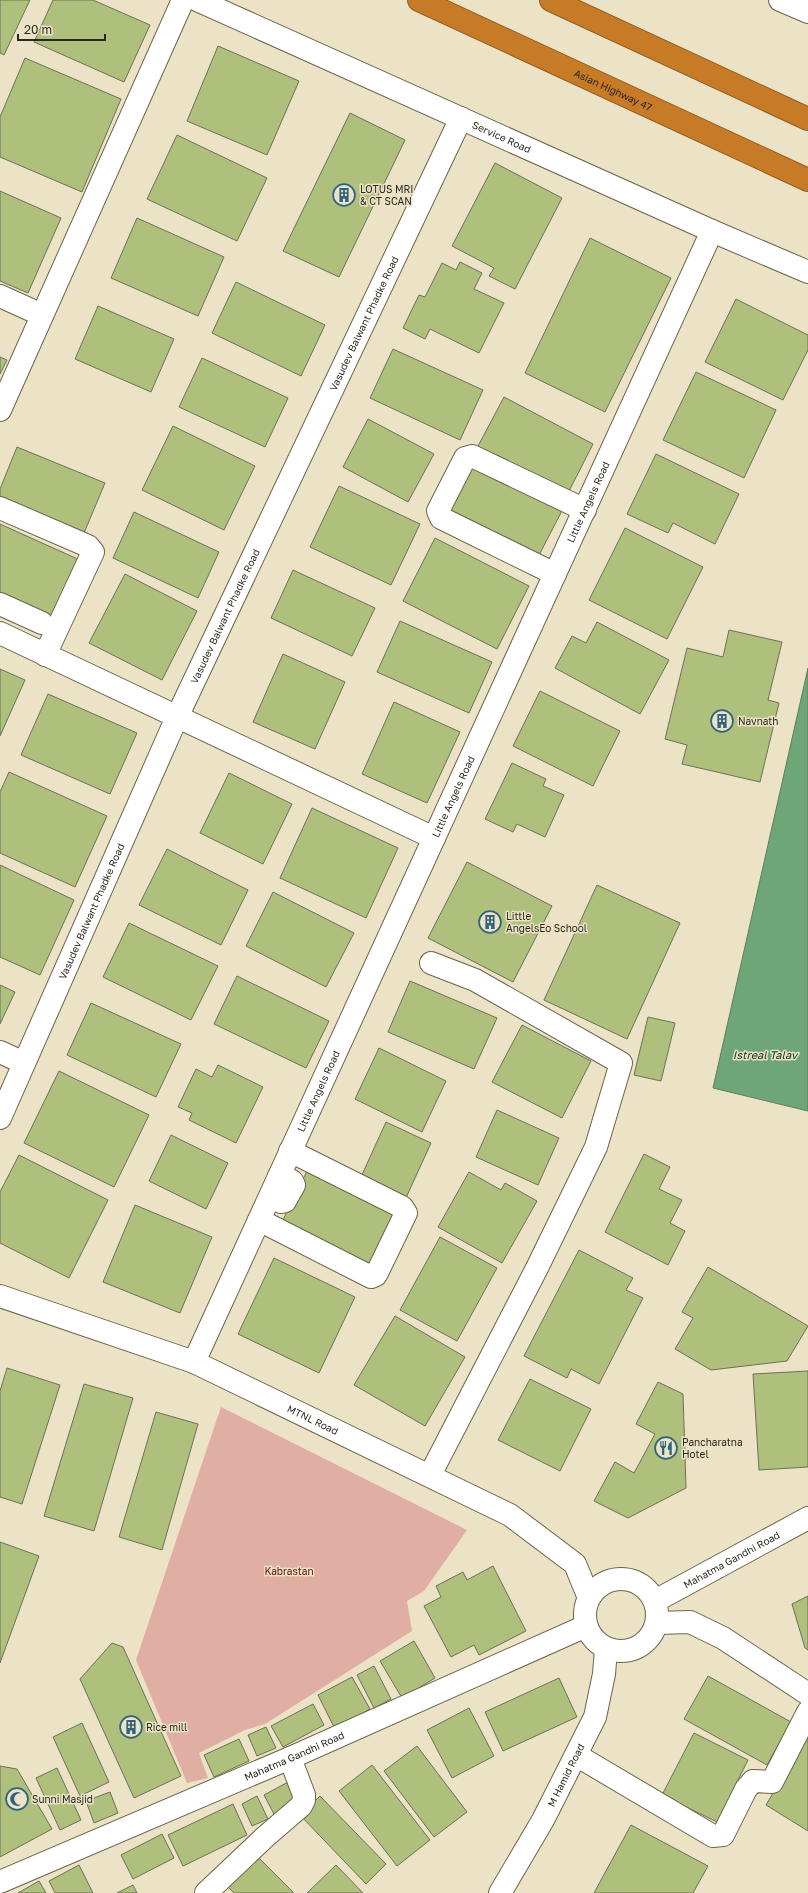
<svg xmlns="http://www.w3.org/2000/svg" width="808" height="1893" viewBox="0 0 808 1893" font-family="'Golos Text',sans-serif">
<style>
.green{fill:#e0aea2}
.water{fill:#6ea677;stroke:#5a805c}
.building{fill:#afc07d;stroke:#6a7159}
.lines{fill:none;stroke-linecap:round;stroke-linejoin:round}
.street-casing{stroke:#6b634b;stroke-width:24}
.secondary-casing{stroke:#6b634b;stroke-width:24}
.highway-casing{stroke:#915e22;stroke-width:24}
.street{stroke:#fff;stroke-width:22}
.secondary{stroke:#fff;stroke-width:22}
.highway{stroke:#c87b26;stroke-width:22}
.labels{text-anchor:middle;stroke-width:3;stroke-linejoin:round;paint-order:stroke}
.street-label{font-size:10px;fill:#2a271c;stroke:#ece3c7}
.poi-label{font-size:10px;fill:#2a271c;stroke:#ece3c7;text-anchor:start}
.park-label{font-size:10px;fill:#640e00;stroke:#ece3c7}
.water-label{font-size:11px;font-style:italic;fill:#0a3616;stroke:#ece3c7}
</style>
<rect width="100%" height="100%" fill="#ece3c7"/>
<path class="green" d="M 221,1407 L 467,1530 L 424,1591 L 407,1601 L 412,1631 L 265,1724 L 245,1730 L 199,1753 L 208,1778 L 187,1783 L 136,1660 Z"/>
<path class="water" d="M 808,668 L 808,1111 L 713,1088 Z"/>
<path class="building" d="M 0,0 L 30,0 L 4,55 L 0,53 Z
M 53,0 L 93,0 L 150,25 L 124,82 L 34,42 Z
M 218,46 L 299,81 L 267,155 L 187,121 Z
M 25,58 L 121,99 L 82,192 L 0,157 L 0,117 Z
M 350,113 L 405,140 L 339,277 L 283,251 Z
M 177,135 L 267,178 L 237,241 L 147,199 Z
M 495,163 L 562,198 L 515,289 L 489,276 L 494,268 L 452,246 Z
M 0,191 L 61,218 L 28,293 L 0,281 Z
M 137,218 L 224,257 L 198,316 L 111,278 Z
M 590,238 L 671,278 L 605,412 L 525,373 Z
M 460,262 L 482,273 L 474,289 L 504,303 L 479,353 L 430,329 L 425,339 L 403,328 L 419,295 L 425,297 L 442,263 L 456,270 Z
M 236,282 L 325,325 L 301,376 L 212,333 Z
M 736,299 L 808,335 L 808,350 L 783,400 L 705,362 Z
M 98,306 L 174,339 L 151,392 L 75,359 Z
M 393,349 L 483,390 L 460,440 L 370,398 Z
M 0,357 L 7,360 L 0,374 Z
M 202,358 L 288,398 L 265,447 L 179,407 Z
M 696,372 L 776,410 L 744,478 L 663,440 Z
M 504,397 L 593,444 L 567,495 L 477,448 Z
M 368,419 L 434,454 L 408,502 L 343,467 Z
M 173,426 L 255,466 L 224,530 L 142,490 Z
M 17,447 L 105,483 L 84,533 L 0,498 L 0,489 Z
M 656,454 L 739,494 L 715,544 L 673,523 L 668,533 L 627,514 Z
M 470,461 L 565,505 L 537,559 L 444,513 Z
M 339,486 L 420,524 L 391,585 L 310,547 Z
M 134,512 L 219,552 L 198,598 L 113,558 Z
M 0,524 L 82,561 L 55,623 L 0,598 Z
M 625,528 L 703,567 L 667,639 L 589,600 Z
M 435,538 L 529,586 L 497,649 L 403,601 Z
M 293,570 L 375,608 L 352,656 L 271,618 Z
M 125,574 L 197,611 L 162,680 L 89,643 Z
M 400,621 L 492,662 L 469,713 L 377,672 Z
M 597,622 L 669,660 L 640,714 L 555,668 L 572,636 L 586,643 Z
M 729,630 L 782,642 L 768,700 L 779,703 L 760,782 L 682,764 L 687,745 L 665,739 L 687,648 L 723,657 Z
M 283,654 L 345,682 L 315,749 L 253,722 Z
M 0,669 L 25,680 L 0,736 Z
M 540,691 L 620,731 L 593,786 L 513,746 Z
M 48,694 L 137,733 L 110,794 L 21,755 Z
M 394,702 L 460,732 L 427,803 L 362,774 Z
M 512,763 L 546,779 L 543,786 L 564,795 L 545,837 L 517,824 L 513,832 L 485,819 Z
M 9,772 L 107,816 L 75,887 L 0,853 L 0,792 Z
M 229,773 L 292,804 L 263,864 L 200,833 Z
M 312,808 L 398,848 L 366,918 L 280,878 Z
M 167,849 L 248,890 L 221,945 L 139,905 Z
M 467,862 L 552,906 L 513,982 L 428,938 Z
M 0,865 L 74,900 L 40,975 L 0,957 Z
M 597,885 L 680,923 L 627,1039 L 544,1000 Z
M 273,892 L 354,933 L 326,987 L 246,946 Z
M 129,923 L 218,966 L 191,1020 L 103,977 Z
M 237,976 L 329,1021 L 306,1068 L 214,1024 Z
M 410,981 L 497,1018 L 474,1069 L 388,1032 Z
M 0,985 L 15,992 L 0,1024 Z
M 91,1003 L 181,1044 L 156,1097 L 67,1055 Z
M 648,1017 L 675,1023 L 661,1081 L 634,1075 Z
M 522,1025 L 591,1061 L 562,1118 L 492,1082 Z
M 379,1048 L 446,1081 L 422,1132 L 355,1099 Z
M 218,1065 L 263,1087 L 236,1143 L 189,1120 L 192,1113 L 178,1107 L 196,1069 L 212,1077 Z
M 59,1071 L 149,1115 L 114,1187 L 24,1143 Z
M 497,1110 L 559,1138 L 538,1185 L 476,1157 Z
M 386,1122 L 431,1143 L 405,1200 L 360,1179 Z
M 171,1135 L 228,1163 L 206,1209 L 149,1181 Z
M 644,1154 L 670,1167 L 659,1189 L 682,1200 L 670,1223 L 685,1231 L 668,1265 L 605,1232 Z
M 19,1155 L 108,1200 L 69,1278 L 0,1243 L 0,1192 Z
M 311,1163 L 402,1213 L 373,1272 L 280,1226 Z
M 469,1172 L 501,1190 L 505,1183 L 537,1201 L 502,1263 L 438,1227 Z
M 135,1205 L 212,1237 L 180,1313 L 103,1282 Z
M 440,1237 L 497,1268 L 457,1341 L 400,1310 Z
M 579,1250 L 633,1278 L 626,1290 L 643,1298 L 599,1384 L 571,1369 L 567,1378 L 524,1356 Z
M 274,1258 L 355,1297 L 319,1373 L 238,1334 Z
M 708,1267 L 808,1326 L 787,1361 L 711,1370 L 675,1349 L 693,1318 L 682,1312 Z
M 395,1316 L 465,1357 L 425,1426 L 354,1385 Z
M 7,1368 L 60,1385 L 22,1504 L 0,1497 L 0,1391 Z
M 808,1371 L 808,1467 L 759,1470 L 753,1374 Z
M 530,1379 L 591,1409 L 560,1471 L 498,1440 Z
M 658,1382 L 683,1394 L 686,1488 L 628,1518 L 594,1501 L 615,1462 L 634,1473 L 655,1434 L 636,1424 Z
M 84,1384 L 133,1398 L 94,1531 L 44,1516 Z
M 156,1412 L 198,1424 L 162,1550 L 119,1537 Z
M 0,1542 L 39,1556 L 0,1663 Z
M 493,1566 L 526,1631 L 479,1655 L 474,1645 L 451,1657 L 424,1606 L 441,1597 L 436,1586 L 463,1572 L 467,1580 Z
M 808,1596 L 808,1650 L 805,1648 L 792,1604 Z
M 414,1641 L 435,1678 L 402,1698 L 380,1661 Z
M 112,1643 L 123,1647 L 181,1776 L 134,1798 L 80,1679 Z
M 374,1666 L 391,1699 L 374,1708 L 357,1675 Z
M 708,1676 L 791,1722 L 767,1765 L 684,1719 Z
M 352,1677 L 370,1709 L 335,1729 L 318,1695 Z
M 559,1678 L 577,1717 L 503,1751 L 485,1712 Z
M 313,1704 L 324,1725 L 283,1747 L 271,1726 Z
M 469,1708 L 494,1756 L 452,1778 L 427,1730 Z
M 82,1723 L 109,1782 L 80,1796 L 53,1737 Z
M 266,1727 L 276,1748 L 257,1756 L 248,1735 Z
M 694,1733 L 748,1760 L 717,1822 L 662,1795 Z
M 807,1735 L 808,1736 L 808,1831 L 766,1805 Z
M 239,1739 L 249,1761 L 214,1777 L 204,1755 Z
M 417,1746 L 467,1812 L 434,1837 L 384,1771 Z
M 372,1765 L 430,1840 L 397,1866 L 339,1791 Z
M 0,1766 L 17,1769 L 52,1829 L 0,1857 Z
M 57,1768 L 81,1820 L 60,1830 L 36,1778 Z
M 290,1781 L 300,1800 L 274,1814 L 264,1795 Z
M 110,1792 L 118,1813 L 94,1823 L 86,1801 Z
M 257,1796 L 268,1819 L 252,1826 L 242,1804 Z
M 320,1796 L 386,1864 L 366,1884 L 300,1815 Z
M 233,1804 L 247,1835 L 183,1866 L 168,1835 Z
M 631,1825 L 708,1866 L 693,1893 L 594,1893 Z
M 162,1834 L 174,1858 L 133,1879 L 121,1855 Z
M 255,1854 L 293,1892 L 293,1893 L 234,1893 L 225,1884 Z
M 79,1865 L 93,1893 L 55,1893 L 49,1881 Z
M 336,1865 L 363,1893 L 307,1893 Z
M 39,1881 L 46,1893 L 18,1893 Z
M 133,1885 L 137,1893 L 117,1893 Z"/>
<g class="lines">
<g class="street-casing">
<g id="street">
<path d="M 780,0 L 808,12"/>
<path d="M 0,296 L 42,315"/>
<path d="M 0,410 L 183,0"/>
<path d="M 0,508 L 88,546 L 93,552 L 45,655"/>
<path d="M 555,574 L 441,518 L 438,511 L 465,458 L 472,456 L 585,510"/>
<path d="M 0,604 L 42,623"/>
<path d="M 0,633 L 434,838"/>
<path d="M 0,1052 L 24,1063"/>
<path id="s1" d="M 0,1118 L 177,717 L 461,118"/>
<path d="M 270,1197 L 281,1202 L 285,1201 L 294,1185 L 292,1181 L 279,1176"/>
<path d="M 259,1220 L 371,1277 L 376,1275 L 406,1213 L 402,1207 L 290,1151"/>
<path id="s2" d="M 194,1362 L 712,231"/>
<path d="M 430,1475 L 537,1268 L 596,1147 L 621,1063 L 475,980 L 431,963"/>
<path d="M 657,1623 L 690,1622 L 723,1638 L 808,1694"/>
<path d="M 576,1755 L 713,1836 L 723,1835 L 746,1789 L 753,1781 L 772,1782 L 808,1712"/>
<path d="M 206,1893 L 265,1837 L 301,1806 L 304,1800 L 304,1795 L 290,1758"/>
</g>
</g>
<g class="secondary-casing">
<g id="secondary">
<path id="s3" d="M 197,0 L 712,231 L 808,272"/>
<path id="s4" d="M 0,1296 L 194,1362 L 510,1515 L 575,1564 L 589,1598"/>
<circle cx="621" cy="1615" r="36"/>
<path id="s5" d="M 655,1601 L 808,1518"/>
<path id="s6" d="M 0,1882 L 290,1758 L 586,1626"/>
<path id="s7" d="M 500,1893 L 543,1820 L 595,1717 L 604,1674 L 606,1649"/>
</g>
</g>
<g class="highway-casing">
<g id="highway">
<path id="s8" d="M 419,0 L 808,180"/>
<path d="M 551,0 L 808,119"/>
</g>
</g>
<use href="#street" class="street"/>
<use href="#secondary" class="secondary"/>
<use href="#highway" class="highway"/>
</g>
<defs>
<g id="building-ring" transform="scale(1.15)"><circle r="9.5" fill="#ece3c7" stroke="#2f637f" stroke-width="1.5"/><path d="M-4-6H4V6H1V3H-1V6H-4ZM-2.5-4.3h1.7v1.8h-1.7ZM.8-4.3h1.7v1.8H.8ZM-2.5-1h1.7V.8h-1.7ZM.8-1h1.7V.8H.8Z" fill="#2f637f"/></g>
<g id="restaurant-ring" transform="scale(1.15)"><circle r="9.5" fill="#ece3c7" stroke="#2f637f" stroke-width="1.5"/><path d="M-5-6h1v4h1v-4h1v4h1v-4h1v5L-1.5 .5V6h-2V.5L-5-1ZM5-6V6H3V1.5H1.5Q1.5-4 5-6Z" fill="#2f637f"/></g>
<g id="mosque-ring" transform="scale(1.15)"><circle r="9.5" fill="#ece3c7" stroke="#2f637f" stroke-width="1.5"/><path d="M3.5-4.9A6 6 0 1 0 3.5 4.9A5 5 0 1 1 3.5-4.9Z" fill="#2f637f"/></g>
</defs>
<g fill-rule="evenodd">
<use href="#building-ring" x="344" y="195"/>
<use href="#building-ring" x="722" y="721"/>
<use href="#building-ring" x="490" y="922"/>
<use href="#restaurant-ring" x="666" y="1448"/>
<use href="#building-ring" x="131" y="1727"/>
<use href="#mosque-ring" x="17" y="1799"/>
</g>
<g class="labels">
<g class="street-label">
<text dy="4" stroke="none"><textPath href="#s8" startOffset="214">Asian Highway 47</textPath></text>
<text dy="4" stroke="none"><textPath href="#s3" startOffset="334">Service Road</textPath></text>
<text dy="4" stroke="none"><textPath href="#s1" startOffset="874">Vasudev Balwant Phadke Road</textPath></text>
<text dy="4" stroke="none"><textPath href="#s2" startOffset="946">Little Angels Road</textPath></text>
<text dy="4" stroke="none"><textPath href="#s1" startOffset="550">Vasudev Balwant Phadke Road</textPath></text>
<text dy="4" stroke="none"><textPath href="#s2" startOffset="622">Little Angels Road</textPath></text>
<text dy="4" stroke="none"><textPath href="#s1" startOffset="226">Vasudev Balwant Phadke Road</textPath></text>
<text dy="4" stroke="none"><textPath href="#s2" startOffset="298">Little Angels Road</textPath></text>
<text dy="4" stroke="none"><textPath href="#s4" startOffset="337">MTNL Road</textPath></text>
<text dy="4" stroke="none"><textPath href="#s5" startOffset="87">Mahatma Gandhi Road</textPath></text>
<text dy="4" stroke="none"><textPath href="#s6" startOffset="320">Mahatma Gandhi Road</textPath></text>
<text dy="4" stroke="none"><textPath href="#s7" startOffset="135">M Hamid Road</textPath></text>
</g>
<g class="poi-label">
<text x="360" y="193">LOTUS MRI<tspan x="360" dy="12">&amp; CT SCAN</tspan></text>
<text x="738" y="725">Navnath</text>
<text x="506" y="920">Little<tspan x="506" dy="12">AngelsEo School</tspan></text>
<text x="682" y="1446">Pancharatna<tspan x="682" dy="12">Hotel</tspan></text>
<text x="146" y="1731">Rice mill</text>
<text x="32" y="1803">Sunni Masjid</text>
</g>
<g class="park-label">
<text x="289" y="1575">Kabrastan</text>
</g>
<g class="water-label">
<text x="765" y="1059">Istreal Talav</text>
</g>
</g>
<path d="M18 34v6h87v-6" fill="none" stroke="#2a271c" stroke-width="2"/>
<text x="24" y="34" font-size="12" fill="#2a271c" stroke="#ece3c7" stroke-width="3" paint-order="stroke">20 m</text>
</svg>
